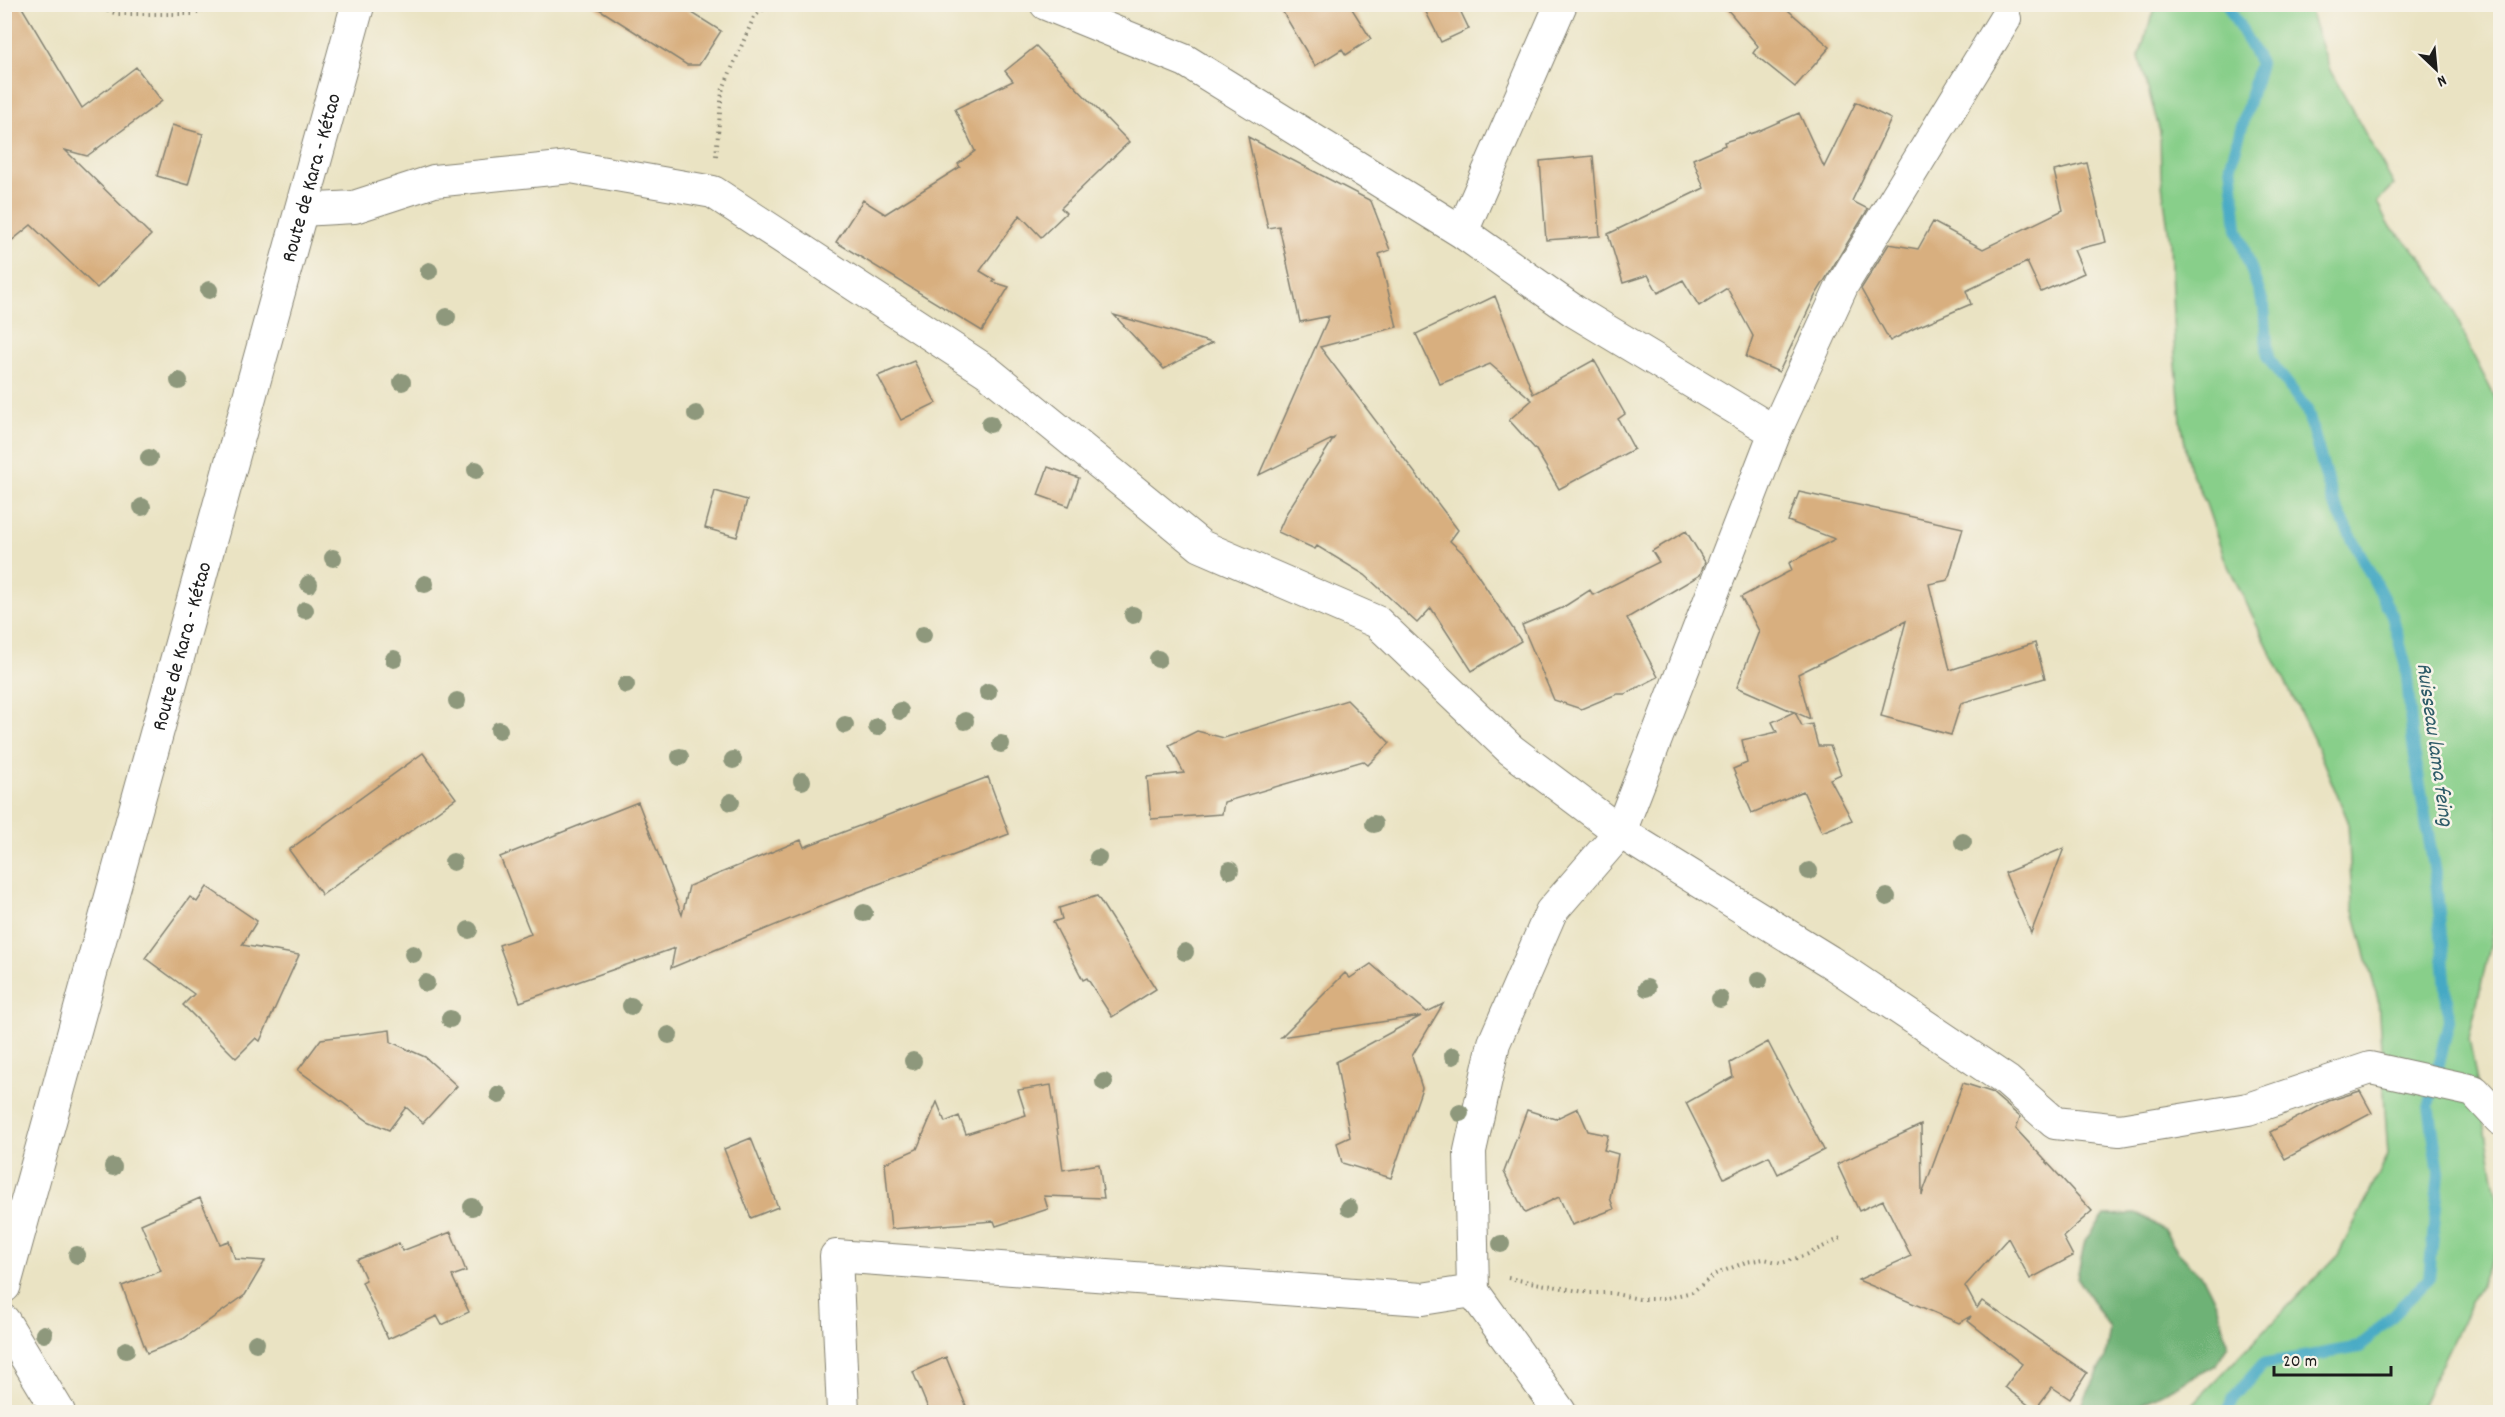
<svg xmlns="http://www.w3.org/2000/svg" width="2505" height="1417" viewBox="0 0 2505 1417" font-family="Dekko,sans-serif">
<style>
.green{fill:#88cf8a;stroke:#527653;stroke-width:1.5}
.forest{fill:#6eb276;stroke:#456749;stroke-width:1.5}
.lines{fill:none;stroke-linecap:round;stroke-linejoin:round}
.stream{stroke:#45a9c4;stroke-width:12}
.building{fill:#d8af7f}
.minor-casing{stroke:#838070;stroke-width:34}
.primary-casing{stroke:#838070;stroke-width:35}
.path{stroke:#838070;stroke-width:4;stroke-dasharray:1.5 4.5;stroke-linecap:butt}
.minor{stroke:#fff;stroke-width:32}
.primary{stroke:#fff;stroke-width:33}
.tree{fill:#8e987c}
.labels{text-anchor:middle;stroke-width:5;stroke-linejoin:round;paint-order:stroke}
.street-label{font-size:21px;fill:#1c1c1c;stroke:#f7f3e8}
.water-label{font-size:22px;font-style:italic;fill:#2e5b68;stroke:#f7f3e8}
</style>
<rect width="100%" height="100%" fill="#f7f3e8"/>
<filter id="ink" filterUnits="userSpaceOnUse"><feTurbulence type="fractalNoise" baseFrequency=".0167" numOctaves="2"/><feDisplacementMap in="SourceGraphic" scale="12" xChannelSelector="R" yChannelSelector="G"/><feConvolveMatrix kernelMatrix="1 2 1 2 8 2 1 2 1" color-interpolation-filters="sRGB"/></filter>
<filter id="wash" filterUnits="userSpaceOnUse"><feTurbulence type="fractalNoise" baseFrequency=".008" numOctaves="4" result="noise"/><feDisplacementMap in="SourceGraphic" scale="24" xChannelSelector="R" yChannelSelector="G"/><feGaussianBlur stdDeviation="1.35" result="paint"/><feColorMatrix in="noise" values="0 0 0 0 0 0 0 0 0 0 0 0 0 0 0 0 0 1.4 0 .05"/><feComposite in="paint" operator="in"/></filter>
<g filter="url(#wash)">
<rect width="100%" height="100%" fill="#eae3c3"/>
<path class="green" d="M 2155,5 L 2308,5 L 2330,70 L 2394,185 L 2377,202 L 2387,223 L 2421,257 L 2447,294 L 2471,351 L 2500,407 L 2500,902 L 2469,1038 L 2500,1210 L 2500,1243 L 2418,1412 L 2188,1412 L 2194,1403 L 2338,1255 L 2388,1156 L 2378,1000 L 2352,904 L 2348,821 L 2314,740 L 2225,560 L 2206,504 L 2189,467 L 2181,421 L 2174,342 L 2170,243 L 2161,177 L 2160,132 L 2139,57 Z"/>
<path class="forest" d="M 2139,1214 L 2164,1230 L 2177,1251 L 2204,1279 L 2218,1307 L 2228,1345 L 2216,1365 L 2135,1407 L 2135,1412 L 2078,1412 L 2105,1359 L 2110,1328 L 2077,1277 L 2085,1240 L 2105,1215 Z"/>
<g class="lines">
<path class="stream" d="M 2227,4 L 2260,63 L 2231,164 L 2237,229 L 2264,306 L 2268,358 L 2307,410 L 2333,502 L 2392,615 L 2406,667 L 2413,745 L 2436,880 L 2449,1021 L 2429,1105 L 2439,1173 L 2429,1279 L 2360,1347 L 2263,1364 L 2233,1398 L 2227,1412"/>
</g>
<g id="blocks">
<path class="building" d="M 4,4 L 20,4 L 82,108 L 136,67 L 162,101 L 87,156 L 65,150 L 151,235 L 97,288 L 31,225 L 4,247 Z
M 591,4 L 678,4 L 721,31 L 699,65 L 687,65 Z
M 1278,4 L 1349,4 L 1371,39 L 1346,55 L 1342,49 L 1315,66 Z
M 1422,4 L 1457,4 L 1469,29 L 1441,42 Z
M 1723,4 L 1781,4 L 1830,47 L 1795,87 L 1753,53 L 1758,46 Z
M 1036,46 L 1129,142 L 1061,208 L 1066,213 L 1041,237 L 1020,215 L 980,271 L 995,280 L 993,282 L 1009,287 L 982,331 L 836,242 L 863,200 L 885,214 L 960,167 L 958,164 L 975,151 L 955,109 L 1013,81 L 1005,71 Z
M 1856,102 L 1891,119 L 1852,201 L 1868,209 L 1815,296 L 1779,372 L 1746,357 L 1753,336 L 1727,288 L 1699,306 L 1683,280 L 1658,293 L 1648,275 L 1623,283 L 1608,234 L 1704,188 L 1693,159 L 1725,145 L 1724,142 L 1756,132 L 1799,113 L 1824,167 Z
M 172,125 L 203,134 L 188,185 L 157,176 Z
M 1248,137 L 1371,201 L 1390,250 L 1379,254 L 1397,327 L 1320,347 L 1458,530 L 1450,541 L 1464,554 L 1521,641 L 1472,671 L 1431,608 L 1417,623 L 1365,575 L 1317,546 L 1315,549 L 1278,532 L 1287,512 L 1334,438 L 1259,475 L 1329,316 L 1300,322 L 1279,226 L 1268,228 Z
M 1593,156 L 1600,236 L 1546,240 L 1540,161 Z
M 2087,163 L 2106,242 L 2074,250 L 2084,273 L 2041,292 L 2027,262 L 1966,291 L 1971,304 L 1915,328 L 1890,341 L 1861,289 L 1889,244 L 1918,249 L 1933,222 L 1983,249 L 2063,210 L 2054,171 Z
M 1495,296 L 1533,394 L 1594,360 L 1625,414 L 1618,419 L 1634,449 L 1559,489 L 1536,450 L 1509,420 L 1532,400 L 1490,364 L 1440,384 L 1416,334 Z
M 1114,315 L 1212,343 L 1164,369 Z
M 914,361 L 936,403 L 901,420 L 878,376 Z
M 1048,467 L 1079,478 L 1069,506 L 1038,495 Z
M 715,491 L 747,500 L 737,537 L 705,528 Z
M 1799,492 L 1963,528 L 1948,580 L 1929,584 L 1950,670 L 2035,643 L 2045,678 L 1961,703 L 1951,735 L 1881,716 L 1906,621 L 1798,674 L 1810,719 L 1795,712 L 1802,726 L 1812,724 L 1818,746 L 1830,746 L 1841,774 L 1830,779 L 1852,820 L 1822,832 L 1803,791 L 1752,813 L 1733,769 L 1747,763 L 1742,740 L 1777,732 L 1772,722 L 1794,712 L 1737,687 L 1759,631 L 1741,597 L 1792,570 L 1789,563 L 1835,539 L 1788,521 Z
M 1686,531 L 1705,562 L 1700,575 L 1627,618 L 1658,677 L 1625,694 L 1617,694 L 1581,709 L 1554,700 L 1522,625 L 1562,608 L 1590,590 L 1593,595 L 1659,562 L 1652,551 Z
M 1347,700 L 1390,743 L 1368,765 L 1363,761 L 1224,802 L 1222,814 L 1151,819 L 1147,777 L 1184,773 L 1169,745 L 1197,731 L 1224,738 Z
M 423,753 L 456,798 L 322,895 L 289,850 Z
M 988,777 L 1009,834 L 834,901 L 671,968 L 675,948 L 520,1002 L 499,945 L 531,934 L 500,857 L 638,802 L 682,915 L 689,886 L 801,840 L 804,847 Z
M 2064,848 L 2031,933 L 2005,873 Z
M 207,887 L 257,921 L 242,945 L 299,955 L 260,1041 L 256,1038 L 236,1058 L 183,1005 L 194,994 L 145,958 L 190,897 L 197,902 Z
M 1097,896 L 1156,989 L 1112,1017 L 1087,978 L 1083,980 L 1053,922 L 1062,919 L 1059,908 Z
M 1371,964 L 1427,1012 L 1443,1004 L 1412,1056 L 1422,1088 L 1391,1178 L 1342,1163 L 1337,1143 L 1350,1137 L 1336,1062 L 1421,1016 L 1281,1037 L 1345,973 L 1350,978 Z
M 390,1030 L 391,1042 L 425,1057 L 457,1086 L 423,1123 L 406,1107 L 389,1130 L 368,1121 L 298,1070 L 321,1039 Z
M 1768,1042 L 1824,1150 L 1778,1174 L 1769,1156 L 1724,1178 L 1686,1103 L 1733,1077 L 1730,1063 Z
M 1963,1083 L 1991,1092 L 2020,1117 L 2016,1129 L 2092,1211 L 2063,1237 L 2073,1256 L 2030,1279 L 2008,1238 L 1965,1286 L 1977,1308 L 1982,1301 L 2087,1373 L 2070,1399 L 2052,1387 L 2035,1410 L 2005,1387 L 2022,1364 L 1968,1321 L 1971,1316 L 1959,1323 L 1858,1280 L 1911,1256 L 1883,1200 L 1859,1211 L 1837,1164 L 1921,1125 L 1922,1195 Z
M 1051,1085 L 1063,1170 L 1099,1164 L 1104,1198 L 1044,1196 L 1048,1209 L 996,1226 L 994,1221 L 891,1229 L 885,1163 L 917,1149 L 937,1102 L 945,1122 L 959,1116 L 966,1134 L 1026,1115 L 1018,1090 Z
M 2360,1091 L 2372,1113 L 2285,1159 L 2270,1132 L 2329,1101 Z
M 1578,1108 L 1588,1131 L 1608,1135 L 1604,1150 L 1618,1154 L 1610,1198 L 1614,1209 L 1572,1225 L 1559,1197 L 1525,1213 L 1504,1172 L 1527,1110 L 1555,1119 Z
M 751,1138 L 778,1207 L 751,1218 L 724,1149 Z
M 200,1198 L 220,1244 L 229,1241 L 235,1259 L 265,1261 L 245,1295 L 183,1339 L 147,1353 L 122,1286 L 161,1271 L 141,1224 Z
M 451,1232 L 466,1271 L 452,1276 L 469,1312 L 442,1325 L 437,1316 L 388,1339 L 362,1282 L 366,1280 L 357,1260 L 399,1243 L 402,1251 Z
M 946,1357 L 969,1413 L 930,1413 L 913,1372 Z"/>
</g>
</g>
<g filter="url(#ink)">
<use href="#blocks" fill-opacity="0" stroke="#838070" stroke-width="1.5"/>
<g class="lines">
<g class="minor-casing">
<path id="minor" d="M 1046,4 L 1186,61 L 1462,232 L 1574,311 L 1775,432
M 301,210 L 354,207 L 434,181 L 571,167 L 713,192 L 988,372 L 1201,546 L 1377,622 L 1511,750 L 1620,832 L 1829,961 L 2007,1081 L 2055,1123 L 2120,1130 L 2248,1109 L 2370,1068 L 2474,1091 L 2500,1119
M 1462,232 L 1561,4
M 4,1321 L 59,1412
M 843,1412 L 836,1256 L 1422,1299 L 1473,1291
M 1560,1412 L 1473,1291 L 1470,1151 L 1494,1043 L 1551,912 L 1620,832 L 1775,432 L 1843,284 L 2005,19"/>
</g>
<g class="primary-casing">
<g id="primary">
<path id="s1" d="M 4,1286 L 358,4"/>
</g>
</g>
<path class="path" d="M 84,4 L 118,14 L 193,14 L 220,4
M 716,156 L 722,91 L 754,17 L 769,4
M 1508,1278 L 1590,1293 L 1611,1293 L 1639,1299 L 1663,1299 L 1692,1292 L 1716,1274 L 1746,1262 L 1764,1259 L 1782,1263 L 1806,1255 L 1841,1238"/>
<use href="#minor" class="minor"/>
<use href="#primary" class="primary"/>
</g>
<g class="tree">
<circle cx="429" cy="271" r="9"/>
<circle cx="209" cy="290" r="9"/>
<circle cx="447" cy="317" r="9"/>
<circle cx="179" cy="381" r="9"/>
<circle cx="402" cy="382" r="9"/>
<circle cx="696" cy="414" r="9"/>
<circle cx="990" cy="424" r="9"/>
<circle cx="149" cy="458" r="9"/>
<circle cx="476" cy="470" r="9"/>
<circle cx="142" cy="507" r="9"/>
<circle cx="333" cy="558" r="9"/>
<circle cx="309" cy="584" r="9"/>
<circle cx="425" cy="584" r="9"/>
<circle cx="305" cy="610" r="9"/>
<circle cx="1133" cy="615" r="9"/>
<circle cx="923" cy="635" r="9"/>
<circle cx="394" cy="659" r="9"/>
<circle cx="1158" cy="659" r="9"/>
<circle cx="626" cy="685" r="9"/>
<circle cx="988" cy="692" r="9"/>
<circle cx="457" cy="701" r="9"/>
<circle cx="900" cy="711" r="9"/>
<circle cx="965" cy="721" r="9"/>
<circle cx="845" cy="725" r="9"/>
<circle cx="877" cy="727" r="9"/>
<circle cx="499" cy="730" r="9"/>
<circle cx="1001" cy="744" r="9"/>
<circle cx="680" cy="757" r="9"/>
<circle cx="733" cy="760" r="9"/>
<circle cx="802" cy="781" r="9"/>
<circle cx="731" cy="802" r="9"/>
<circle cx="1374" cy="824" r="9"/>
<circle cx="1963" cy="842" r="9"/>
<circle cx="1098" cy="858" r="9"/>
<circle cx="453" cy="862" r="9"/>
<circle cx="1230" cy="870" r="9"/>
<circle cx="1809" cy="871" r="9"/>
<circle cx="1887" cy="897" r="9"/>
<circle cx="864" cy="913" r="9"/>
<circle cx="469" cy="930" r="9"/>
<circle cx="1185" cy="952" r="9"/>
<circle cx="413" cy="954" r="9"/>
<circle cx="1759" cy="980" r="9"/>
<circle cx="426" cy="983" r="9"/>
<circle cx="1647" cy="988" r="9"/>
<circle cx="1720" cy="999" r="9"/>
<circle cx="631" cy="1006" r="9"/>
<circle cx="450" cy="1019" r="9"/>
<circle cx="669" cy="1035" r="9"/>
<circle cx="1453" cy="1056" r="9"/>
<circle cx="913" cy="1061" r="9"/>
<circle cx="1104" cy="1082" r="9"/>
<circle cx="499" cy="1095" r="9"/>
<circle cx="1460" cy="1113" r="9"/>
<circle cx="113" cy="1167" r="9"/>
<circle cx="472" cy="1207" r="9"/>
<circle cx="1349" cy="1208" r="9"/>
<circle cx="1501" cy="1244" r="9"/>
<circle cx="77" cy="1255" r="9"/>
<circle cx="44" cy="1334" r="9"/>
<circle cx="256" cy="1343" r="9"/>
<circle cx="126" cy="1350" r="9"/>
</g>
</g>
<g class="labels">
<g class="street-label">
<text dy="7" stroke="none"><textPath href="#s1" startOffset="1150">Route de Kara - Kétao</textPath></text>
<text dy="7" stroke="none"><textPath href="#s1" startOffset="664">Route de Kara - Kétao</textPath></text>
</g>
<g class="water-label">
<text transform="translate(2437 744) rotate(82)" y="8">Ruisseau lama feing</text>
</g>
</g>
<rect width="2505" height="1417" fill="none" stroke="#f7f3e8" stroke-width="24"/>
<g transform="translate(2436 69) rotate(154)" stroke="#f7f3e8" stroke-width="4.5" paint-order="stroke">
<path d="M0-4.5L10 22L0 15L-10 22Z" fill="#1c1c1c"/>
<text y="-9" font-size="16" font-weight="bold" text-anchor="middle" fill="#1c1c1c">N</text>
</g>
<path d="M2274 1366v9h117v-9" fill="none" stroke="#1c1c1c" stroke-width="3"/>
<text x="2283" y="1366" font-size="18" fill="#1c1c1c" stroke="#f7f3e8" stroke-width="4.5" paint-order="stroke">20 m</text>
</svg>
